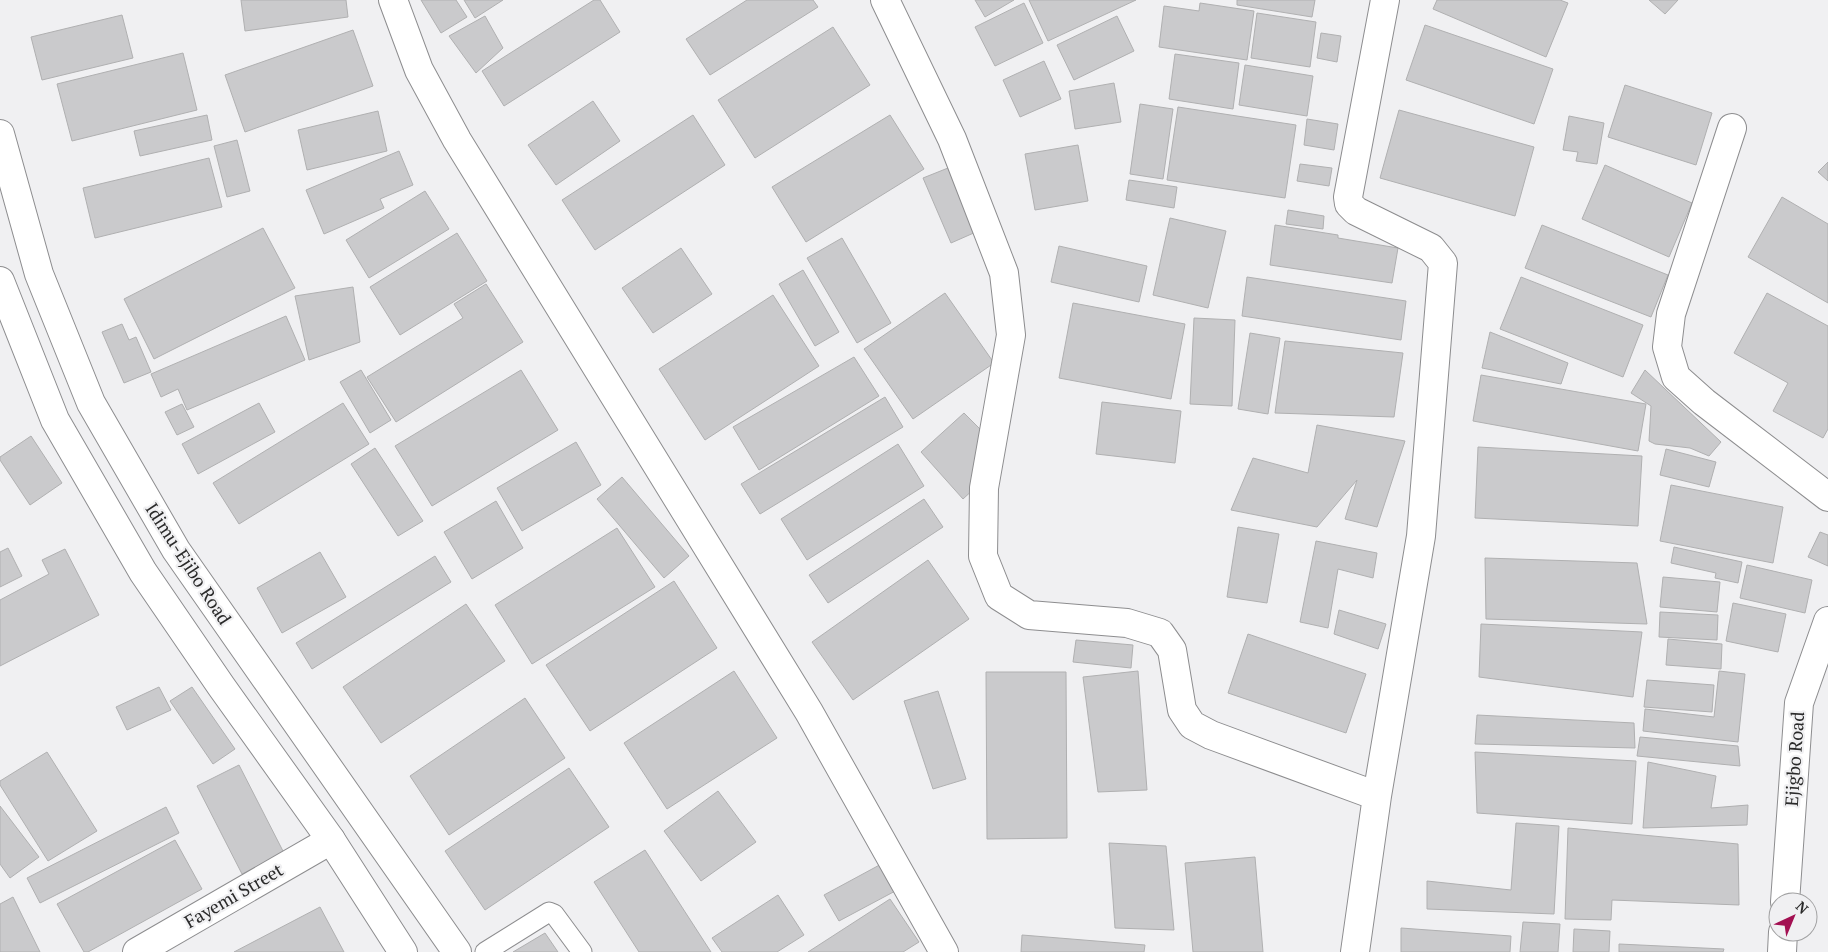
<svg xmlns="http://www.w3.org/2000/svg" width="1828" height="952" viewBox="0 0 1828 952" font-family="'PT Serif',serif">
<style>
.building{fill:#cacacc;stroke:#b0b0b1}
.lines{fill:none;stroke-linecap:round;stroke-linejoin:round}
.lane-casing{stroke:#8d8d8f;stroke-width:21}
.street-casing{stroke:#8d8d8f;stroke-width:30}
.secondary-casing{stroke:#8d8d8f;stroke-width:30}
.lane{stroke:#fff;stroke-width:19}
.street{stroke:#fff;stroke-width:28}
.secondary{stroke:#fff;stroke-width:28}
.labels{text-anchor:middle;stroke-width:4.5;stroke-linejoin:round;paint-order:stroke}
.street-label{font-size:18px;fill:#2a2a2a;stroke:#f0f0f2}
</style>
<rect width="100%" height="100%" fill="#f0f0f2"/>
<path class="building" d="M 241,0 L 346,0 L 348,17 L 245,31 Z
M 421,0 L 456,0 L 467,17 L 441,33 Z
M 464,0 L 503,0 L 475,18 Z
M 594,0 L 600,0 L 620,32 L 504,106 L 482,71 Z
M 747,0 L 813,0 L 818,7 L 710,75 L 686,39 Z
M 975,0 L 1014,0 L 985,17 Z
M 1029,0 L 1136,0 L 1048,41 Z
M 1237,0 L 1315,0 L 1312,17 L 1237,5 Z
M 1437,0 L 1560,0 L 1568,3 L 1546,57 L 1433,9 Z
M 1649,0 L 1678,0 L 1665,14 Z
M 1024,3 L 1043,43 L 995,66 L 975,27 Z
M 1200,3 L 1254,11 L 1247,60 L 1159,47 L 1164,6 L 1199,11 Z
M 1257,13 L 1316,22 L 1310,67 L 1251,58 Z
M 122,15 L 133,58 L 42,80 L 31,37 Z
M 485,16 L 503,48 L 476,73 L 449,36 Z
M 1117,16 L 1134,51 L 1074,80 L 1057,45 Z
M 1425,25 L 1553,69 L 1534,124 L 1406,80 Z
M 833,27 L 870,85 L 755,158 L 718,100 Z
M 353,30 L 373,86 L 245,132 L 225,75 Z
M 1321,33 L 1341,36 L 1337,62 L 1317,58 Z
M 183,53 L 197,110 L 72,141 L 57,84 Z
M 1175,54 L 1239,63 L 1233,109 L 1169,99 Z
M 1044,61 L 1061,99 L 1020,117 L 1003,80 Z
M 1245,65 L 1313,76 L 1307,116 L 1239,105 Z
M 1114,83 L 1121,122 L 1075,129 L 1069,91 Z
M 1625,85 L 1712,113 L 1696,165 L 1608,137 Z
M 593,101 L 620,141 L 556,185 L 528,145 Z
M 1140,104 L 1173,109 L 1163,179 L 1130,174 Z
M 1178,107 L 1296,125 L 1285,198 L 1167,180 Z
M 1399,110 L 1534,147 L 1515,216 L 1380,178 Z
M 378,111 L 387,151 L 307,170 L 298,130 Z
M 207,115 L 212,140 L 140,156 L 134,131 Z
M 693,115 L 725,165 L 595,250 L 562,200 Z
M 890,115 L 924,169 L 806,242 L 772,187 Z
M 1569,116 L 1604,123 L 1597,164 L 1576,161 L 1578,152 L 1563,150 Z
M 1307,119 L 1338,124 L 1334,150 L 1304,145 Z
M 237,140 L 250,191 L 227,197 L 214,146 Z
M 1078,145 L 1088,201 L 1035,210 L 1025,154 Z
M 399,151 L 413,185 L 380,199 L 384,208 L 324,234 L 306,190 Z
M 209,158 L 222,207 L 95,238 L 83,188 Z
M 1828,162 L 1828,181 L 1818,172 Z
M 1300,164 L 1332,168 L 1329,186 L 1297,181 Z
M 1605,165 L 1692,203 L 1669,257 L 1582,219 Z
M 948,168 L 976,232 L 951,243 L 923,178 Z
M 1129,180 L 1177,187 L 1174,208 L 1126,200 Z
M 425,191 L 449,229 L 369,278 L 346,240 Z
M 1782,197 L 1828,224 L 1828,303 L 1748,257 Z
M 1288,210 L 1324,216 L 1323,229 L 1286,224 Z
M 1170,218 L 1226,231 L 1208,308 L 1153,295 Z
M 1275,225 L 1338,235 L 1338,238 L 1398,248 L 1392,283 L 1270,265 Z
M 1542,225 L 1668,275 L 1651,317 L 1525,268 Z
M 263,228 L 295,288 L 154,359 L 124,299 Z
M 457,233 L 487,281 L 400,335 L 370,287 Z
M 842,238 L 891,323 L 857,343 L 807,258 Z
M 1059,246 L 1147,266 L 1139,302 L 1051,282 Z
M 681,248 L 712,294 L 653,333 L 622,288 Z
M 803,270 L 839,332 L 815,346 L 779,284 Z
M 1247,277 L 1406,301 L 1401,340 L 1242,316 Z
M 1521,277 L 1643,325 L 1623,377 L 1500,329 Z
M 486,284 L 523,342 L 396,422 L 367,377 L 463,318 L 454,304 Z
M 353,287 L 360,342 L 309,360 L 295,296 Z
M 945,293 L 994,363 L 913,419 L 864,349 Z
M 1767,293 L 1828,326 L 1828,429 L 1823,438 L 1773,411 L 1788,383 L 1734,353 Z
M 773,295 L 819,366 L 705,440 L 659,369 Z
M 1073,303 L 1185,324 L 1171,399 L 1059,378 Z
M 286,316 L 305,360 L 187,410 L 178,389 L 161,397 L 151,374 Z
M 1194,318 L 1235,320 L 1232,406 L 1190,404 Z
M 122,324 L 129,340 L 136,337 L 151,372 L 124,383 L 102,332 Z
M 1490,332 L 1568,363 L 1561,384 L 1482,368 Z
M 1250,333 L 1280,338 L 1268,414 L 1238,409 Z
M 1285,341 L 1403,353 L 1394,417 L 1275,413 Z
M 854,357 L 879,396 L 759,470 L 733,427 Z
M 361,370 L 391,420 L 370,433 L 340,382 Z
M 521,370 L 558,430 L 432,506 L 395,446 Z
M 1645,370 L 1721,442 L 1709,456 L 1690,448 L 1655,444 L 1649,441 L 1651,406 L 1631,393 Z
M 1481,375 L 1646,404 L 1638,451 L 1473,421 Z
M 885,397 L 903,427 L 760,514 L 741,484 Z
M 1102,402 L 1181,411 L 1175,463 L 1096,454 Z
M 259,403 L 275,432 L 198,474 L 182,444 Z
M 343,403 L 369,444 L 239,524 L 213,483 Z
M 182,404 L 194,427 L 177,435 L 165,412 Z
M 964,413 L 983,432 L 976,487 L 963,499 L 921,452 Z
M 1317,425 L 1405,441 L 1377,527 L 1345,519 L 1357,480 L 1317,527 L 1231,510 L 1253,458 L 1308,473 Z
M 31,436 L 62,483 L 30,505 L 0,460 L 0,457 Z
M 576,442 L 601,485 L 522,531 L 497,488 Z
M 898,444 L 924,486 L 807,560 L 781,519 Z
M 1478,447 L 1642,456 L 1638,526 L 1475,518 Z
M 375,448 L 423,521 L 398,536 L 351,464 Z
M 1666,449 L 1716,462 L 1709,487 L 1660,475 Z
M 622,477 L 689,556 L 664,578 L 597,499 Z
M 1671,485 L 1783,507 L 1773,563 L 1660,541 Z
M 924,499 L 943,527 L 828,603 L 809,575 Z
M 496,501 L 523,548 L 472,579 L 444,532 Z
M 1238,527 L 1279,534 L 1267,603 L 1227,597 Z
M 617,528 L 655,587 L 532,664 L 495,605 Z
M 1820,532 L 1828,535 L 1828,566 L 1808,557 Z
M 1316,541 L 1377,553 L 1373,578 L 1338,569 L 1328,628 L 1300,622 Z
M 1674,547 L 1742,562 L 1738,583 L 1715,578 L 1716,573 L 1671,563 Z
M 8,548 L 22,576 L 0,587 L 0,552 Z
M 65,549 L 99,615 L 0,666 L 0,600 L 49,574 L 42,560 Z
M 320,552 L 346,597 L 282,633 L 257,588 Z
M 435,556 L 451,582 L 312,669 L 296,643 Z
M 1485,558 L 1637,563 L 1647,624 L 1486,619 Z
M 928,560 L 969,619 L 853,700 L 812,642 Z
M 1747,565 L 1812,580 L 1805,613 L 1740,598 Z
M 1663,577 L 1720,582 L 1717,612 L 1660,607 Z
M 674,581 L 717,648 L 590,731 L 546,665 Z
M 1733,603 L 1786,614 L 1778,652 L 1726,641 Z
M 466,604 L 505,661 L 381,743 L 343,687 Z
M 1339,610 L 1386,624 L 1378,649 L 1334,634 Z
M 1660,612 L 1718,615 L 1717,640 L 1659,637 Z
M 1481,624 L 1642,632 L 1633,697 L 1479,677 Z
M 1248,634 L 1366,674 L 1346,733 L 1228,693 Z
M 1668,639 L 1722,644 L 1721,669 L 1666,665 Z
M 1076,640 L 1133,645 L 1131,668 L 1073,662 Z
M 734,671 L 777,738 L 667,809 L 624,743 Z
M 1138,671 L 1147,790 L 1098,792 L 1083,677 Z
M 1719,671 L 1745,674 L 1738,742 L 1643,731 L 1645,709 L 1714,717 Z
M 986,672 L 1066,672 L 1067,838 L 987,839 Z
M 1647,680 L 1714,685 L 1712,712 L 1644,707 Z
M 159,687 L 171,710 L 127,730 L 116,707 Z
M 192,687 L 235,749 L 213,764 L 170,701 Z
M 938,691 L 966,779 L 933,789 L 904,701 Z
M 525,698 L 565,758 L 449,835 L 410,776 Z
M 1477,715 L 1634,723 L 1635,748 L 1475,744 Z
M 1640,737 L 1738,746 L 1740,766 L 1637,756 Z
M 47,752 L 97,831 L 48,861 L 0,785 L 0,781 Z
M 1475,752 L 1636,761 L 1632,824 L 1477,813 Z
M 1648,762 L 1716,776 L 1711,808 L 1748,805 L 1747,825 L 1643,828 Z
M 239,765 L 284,853 L 242,874 L 197,786 Z
M 569,768 L 609,827 L 485,910 L 445,851 Z
M 718,791 L 756,842 L 701,881 L 664,831 Z
M 0,806 L 39,857 L 10,878 L 0,864 Z
M 166,807 L 179,833 L 40,903 L 27,878 Z
M 1516,823 L 1559,826 L 1554,914 L 1427,909 L 1427,881 L 1511,890 Z
M 1568,828 L 1738,844 L 1739,905 L 1612,900 L 1611,920 L 1565,919 Z
M 175,840 L 202,889 L 88,952 L 84,952 L 57,904 Z
M 1109,843 L 1166,846 L 1174,930 L 1115,928 Z
M 645,850 L 711,952 L 639,952 L 594,882 Z
M 1255,857 L 1263,952 L 1193,952 L 1185,863 Z
M 885,862 L 899,889 L 839,921 L 824,895 Z
M 778,895 L 804,935 L 777,952 L 722,952 L 712,938 Z
M 13,897 L 40,952 L 0,952 L 0,904 Z
M 890,899 L 919,942 L 903,952 L 808,952 Z
M 320,907 L 344,952 L 234,952 Z
M 1523,922 L 1560,924 L 1558,952 L 1520,952 Z
M 1401,928 L 1511,936 L 1510,952 L 1401,952 Z
M 1574,929 L 1610,931 L 1609,952 L 1573,952 Z
M 545,933 L 558,952 L 513,952 Z
M 1022,935 L 1145,945 L 1144,952 L 1021,952 Z
M 1619,944 L 1724,949 L 1723,952 L 1619,952 Z"/>
<g class="lines">
<g class="lane-casing">
<path id="lane" d="M 485,952 L 549,912 L 554,914 L 582,952"/>
</g>
<g class="street-casing">
<path id="street" d="M 393,0 L 419,70 L 457,140 L 809,712 L 944,952
M 885,0 L 952,139 L 1004,273 L 1011,335 L 984,488 L 983,556 L 999,596 L 1029,615 L 1127,623 L 1160,633 L 1172,650 L 1182,710 L 1192,725 L 1211,735 L 1377,796
M 1732,128 L 1671,314 L 1667,347 L 1676,377 L 1704,402 L 1828,497
M 137,952 L 331,840
M 1355,952 L 1377,796 L 1421,536 L 1443,263 L 1431,248 L 1356,211 L 1349,204 L 1348,197 L 1385,0"/>
</g>
<g class="secondary-casing">
<path id="secondary" d="M 0,134 L 39,274 L 91,403 L 176,550 L 457,952
M 0,281 L 55,420 L 143,572 L 221,686 L 331,840 L 403,952
M 1785,902 L 1799,703 L 1828,621
M 1782,952 L 1783,932"/>
</g>
<use href="#lane" class="lane"/>
<use href="#street" class="street"/>
<use href="#secondary" class="secondary"/>
</g>
<g class="labels">
<g class="street-label">
<text transform="translate(188 564) rotate(57)" y="6">Idimu-Ejibo Road</text>
<text transform="translate(1795 759) rotate(-86)" y="6">Ejigbo Road</text>
<text transform="translate(234 896) rotate(-30)" y="6">Fayemi Street</text>
</g>
</g>
<g transform="translate(1793 917) rotate(44)"><circle r="24" fill="#f0f0f2" stroke="#a1a1a2"/>
<path d="M0-4L9 19L0 12L-9 19Z" fill="#a31052"/>
<text y="-8" font-size="14" font-weight="bold" text-anchor="middle" fill="#2a2a2a">N</text>
</g>
</svg>
